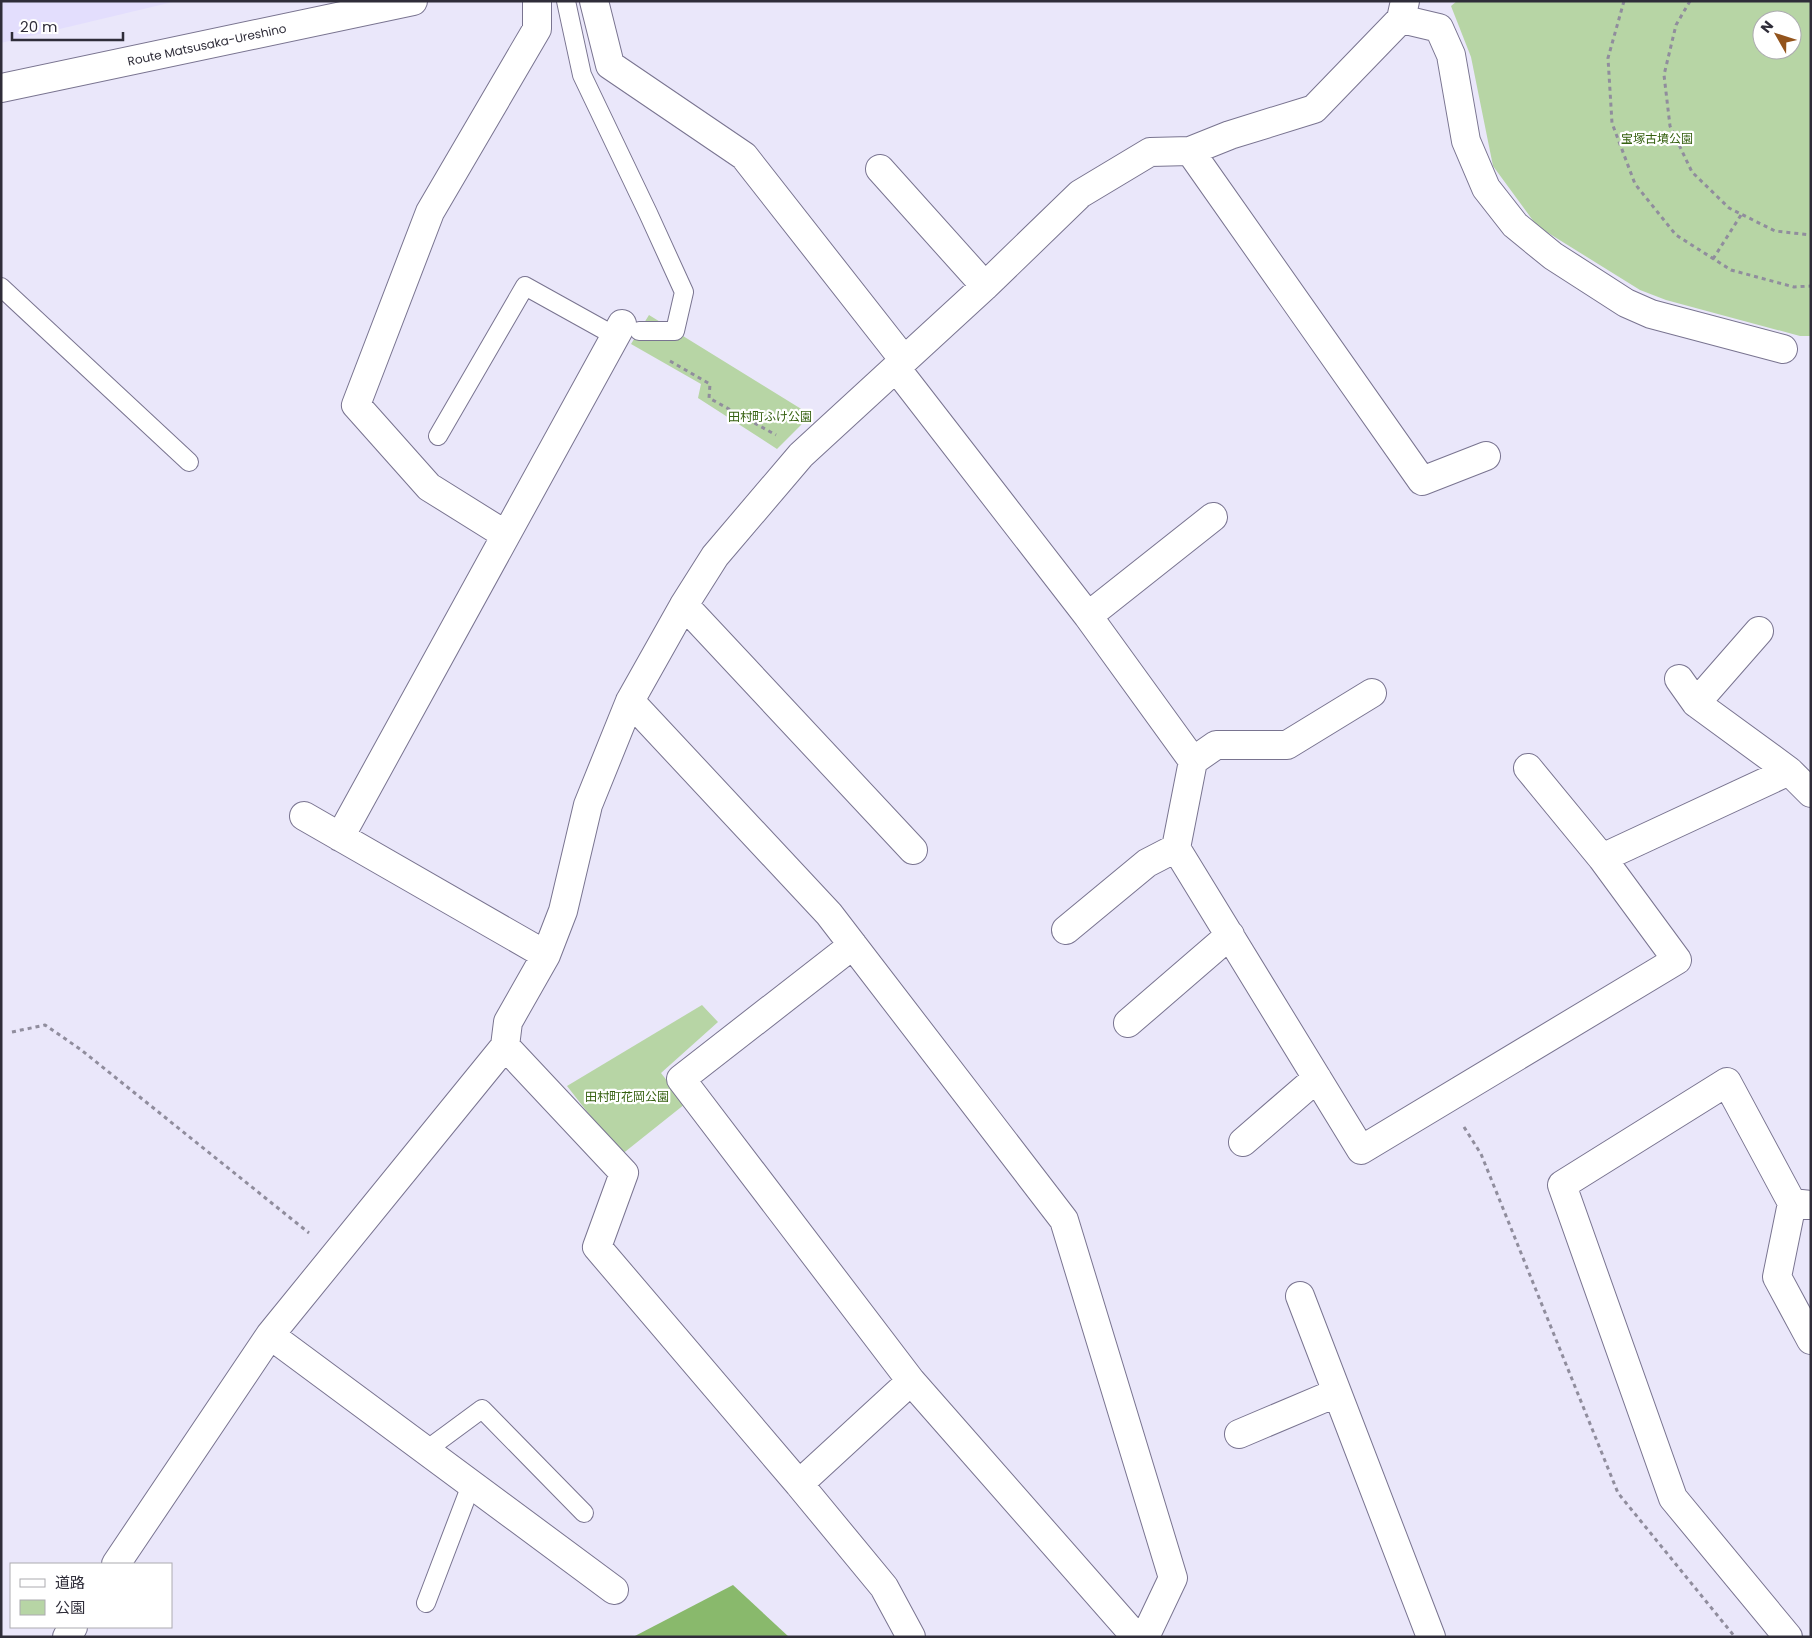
<svg xmlns="http://www.w3.org/2000/svg" width="1812" height="1638" viewBox="0 0 1812 1638" font-family="Poppins,'Noto Sans JP',sans-serif">
<style>
.built{fill:#e3defd}
.green{fill:#b7d5a5;fill-rule:evenodd}
.forest{fill:#89b96c}
.lines{fill:none;stroke-linecap:round;stroke-linejoin:round}
.service-casing{stroke:#797490;stroke-width:20}
.minor-casing{stroke:#797490;stroke-width:30}
.secondary-casing{stroke:#797490;stroke-width:30}
.path{stroke:#908d9d;stroke-width:3;stroke-dasharray:4 4;stroke-linecap:butt}
.service{stroke:#fff;stroke-width:18}
.minor{stroke:#fff;stroke-width:28}
.secondary{stroke:#fff;stroke-width:28}
.labels{text-anchor:middle;stroke-width:4.5;stroke-linejoin:round;paint-order:stroke}
.street-label{font-size:12px;fill:#2f2d39;stroke:#fff}
.park-label{font-size:12px;fill:#366111;stroke:#fff}
</style>
<rect width="100%" height="100%" fill="#eae7fa"/>
<path class="built" d="M 1,1 L 177,1 L 1,43 Z"/>
<path class="green" d="M 1457,1 L 1811,1 L 1811,336 L 1800,336 L 1666,300 L 1640,290 L 1537,226 L 1493,166 L 1471,57 L 1451,6 ZM 1762,20 L 1792,20 L 1792,50 L 1762,50 Z
M 649,315 L 811,415 L 777,449 L 698,398 L 701,384 L 631,344 Z
M 702,1005 L 718,1022 L 661,1073 L 685,1104 L 621,1155 L 567,1086 Z"/>
<path class="forest" d="M 733,1585 L 789,1637 L 633,1637 Z"/>
<g class="lines">
<g class="service-casing">
<path id="service" d="M 566,1 L 582,75 L 648,213 L 684,292 L 675,331 L 639,331
M 1,287 L 189,462
M 438,436 L 525,286 L 615,336
M 425,1451 L 482,1409 L 584,1513
M 426,1603 L 471,1485"/>
</g>
<g class="minor-casing">
<path id="minor" d="M 594,1 L 610,65 L 744,156 L 904,360
M 1401,19 L 1439,28 L 1451,55 L 1466,141 L 1486,188 L 1515,225 L 1553,256 L 1626,303 L 1651,314 L 1783,349
M 1190,151 L 1422,481 L 1486,456
M 880,169 L 985,286
M 896,368 L 1088,616 L 1193,761 L 1176,848 L 1361,1150 L 1677,960 L 1602,858 L 1789,771 L 1811,793
M 506,535 L 429,487 L 356,405 L 430,212 L 537,29 L 537,1
M 684,605 L 913,850
M 1088,616 L 1213,517
M 1679,679 L 1696,703 L 1789,771
M 630,701 L 829,914 L 1064,1220 L 1173,1578 L 1145,1637
M 1696,703 L 1759,631
M 1193,761 L 1216,745 L 1287,745 L 1372,693
M 1528,768 L 1602,858
M 304,816 L 546,955
M 340,837 L 622,324
M 1066,930 L 1147,863 L 1176,848
M 853,945 L 681,1079 L 911,1381
M 1128,1023 L 1230,935
M 505,1046 L 624,1173 L 597,1247 L 799,1484
M 1243,1142 L 1317,1078
M 1792,1203 L 1777,1277 L 1811,1340
M 1300,1296 L 1431,1637
M 270,1335 L 614,1590
M 1239,1434 L 1336,1393
M 116,1564 L 270,1335 L 505,1046 L 508,1022 L 546,955 L 563,911 L 588,805 L 630,701 L 684,605 L 715,556 L 801,455 L 985,286 L 1080,194 L 1150,152 L 1190,151 L 1230,135 L 1314,109 L 1401,19 L 1405,1
M 67,1637 L 73,1627
M 911,1637 L 884,1587 L 799,1484 L 911,1381 L 1136,1637
M 1788,1637 L 1673,1498 L 1562,1185 L 1727,1082 L 1792,1203 L 1811,1205"/>
</g>
<g class="secondary-casing">
<path id="secondary" d="M 1,88 L 413,1"/>
</g>
<path class="path" d="M 1624,1 L 1608,58 L 1612,123 L 1635,184 L 1676,235 L 1731,270 L 1794,287 L 1811,286
M 1690,1 L 1676,25 L 1664,75 L 1670,126 L 1692,172 L 1729,208 L 1775,231 L 1811,235
M 1713,259 L 1741,215
M 670,361 L 710,384 L 709,398 L 776,435
M 12,1032 L 45,1025 L 80,1049 L 309,1233
M 1464,1127 L 1481,1154 L 1618,1493 L 1735,1637"/>
<use href="#service" class="service"/>
<use href="#minor" class="minor"/>
<use href="#secondary" class="secondary"/>
</g>
<g class="labels">
<g class="street-label">
<text transform="translate(207 45) rotate(-12)" y="4">Route Matsusaka-Ureshino</text>
</g>
<g class="park-label">
<text x="1657" y="143">宝塚古墳公園</text>
<text x="770" y="421">田村町ふけ公園</text>
<text x="627" y="1101">田村町花岡公園</text>
</g>
</g>
<rect width="1812" height="1638" fill="none" stroke="#2f2d39" stroke-width="5"/>
<rect x="10" y="1563" width="162" height="65" fill="#ffffff" stroke="#acabb0"/>
<rect x="20" y="1579" width="25" height="8" fill="#ffffff" stroke="#acabb0"/>
<text x="55" y="1588" font-size="15" fill="#2f2d39">道路</text>
<rect x="20" y="1600" width="25" height="15" fill="#b7d5a5" stroke="#acabb0"/>
<text x="55" y="1613" font-size="15" fill="#2f2d39">公園</text>
<g transform="translate(1777 35) rotate(309)"><circle r="24" fill="#ffffff" stroke="#acabb0"/>
<path d="M0-4L9 19L0 12L-9 19Z" fill="#93541c"/>
<text y="-8" font-size="14" font-weight="bold" text-anchor="middle" fill="#2f2d39">N</text>
</g>
<path d="M12 32v8h111v-8" fill="none" stroke="#2f2d39" stroke-width="2.5"/>
<text x="20" y="32" font-size="15" fill="#2f2d39" stroke="#ffffff" stroke-width="4" paint-order="stroke">20 m</text>
</svg>
